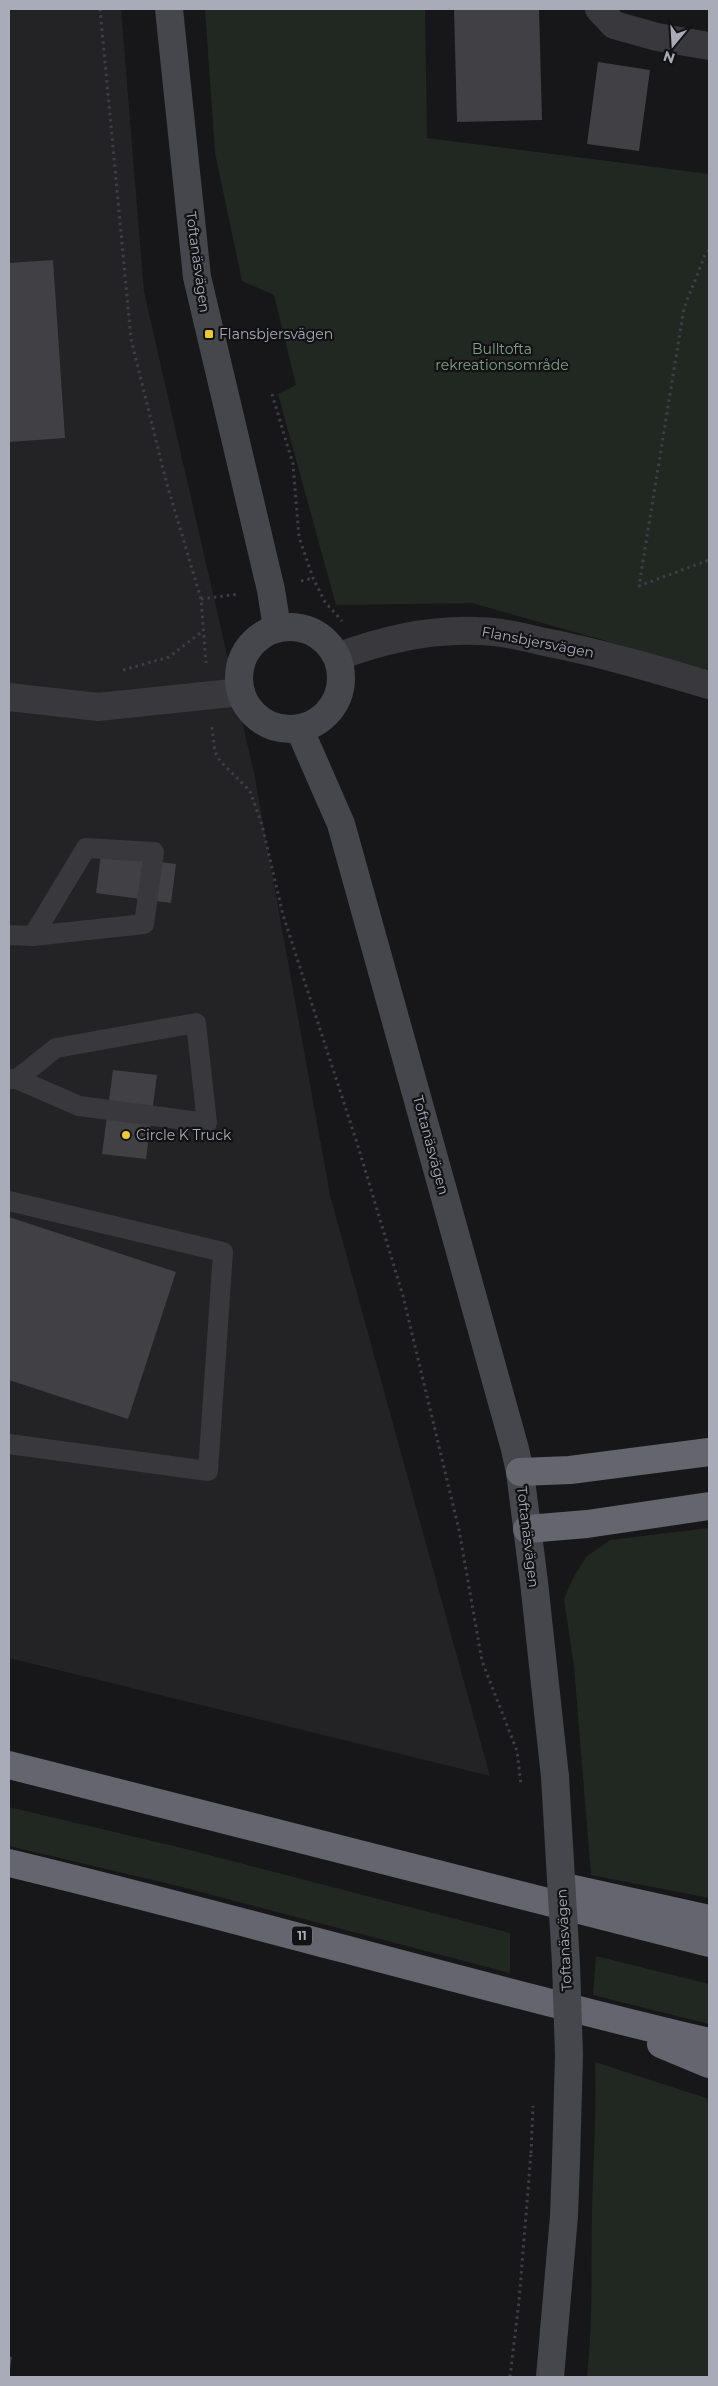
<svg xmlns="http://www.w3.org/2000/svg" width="718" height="2386" viewBox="0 0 718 2386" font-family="Montserrat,sans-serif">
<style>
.built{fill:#232225}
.green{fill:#212822}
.building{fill:#414045}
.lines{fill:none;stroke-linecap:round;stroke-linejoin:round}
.path{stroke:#3e3e44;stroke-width:3;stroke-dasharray:2.5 4;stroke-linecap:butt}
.lane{stroke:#38383d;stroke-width:20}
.street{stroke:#38383d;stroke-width:28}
.secondary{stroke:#46464d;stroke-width:28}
.highway{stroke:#64656e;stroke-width:28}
.path-bridge{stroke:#3e3e44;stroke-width:3;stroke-dasharray:2.5 4;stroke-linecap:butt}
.secondary-bridge{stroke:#46464d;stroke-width:28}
.poi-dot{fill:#ecc93b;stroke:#121113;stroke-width:2}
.labels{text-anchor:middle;stroke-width:4.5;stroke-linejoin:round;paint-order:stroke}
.shield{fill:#121113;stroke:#7c7d86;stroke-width:1}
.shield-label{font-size:12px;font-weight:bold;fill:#a9abb8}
.street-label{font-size:14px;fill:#a9abb8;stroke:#121113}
.poi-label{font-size:14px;fill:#a9abb8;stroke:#121113;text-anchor:start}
.park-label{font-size:14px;fill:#81a287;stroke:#121113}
</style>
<rect width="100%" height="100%" fill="#171618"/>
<path class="built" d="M 9,9 L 121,9 L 144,292 L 254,773 L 330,1195 L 490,1776 L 9,1658 Z"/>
<path class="green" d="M 205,9 L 425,9 L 427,138 L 709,174 L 709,670 L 472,603 L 336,605 L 278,394 L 296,385 L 274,295 L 242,281 L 215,153 Z
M 709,1528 L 709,1898 L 591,1875 L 574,1667 L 564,1599 L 573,1578 L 586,1557 L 610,1540 Z
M 9,1807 L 186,1849 L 510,1933 L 510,1973 L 174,1885 L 9,1846 Z
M 596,1956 L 709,1984 L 709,2024 L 593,1995 Z
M 595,2062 L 709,2099 L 709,2377 L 587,2377 C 593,2322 591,2266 592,2210 C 593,2160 597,2112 595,2062 Z"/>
<path class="building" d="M 454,9 L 539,9 L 542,120 L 457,122 Z
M 598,62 L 650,70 L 639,151 L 587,144 Z
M 53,260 L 65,438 L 9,442 L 9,263 Z
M 101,854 L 176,864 L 171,903 L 96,893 Z
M 113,1070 L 157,1075 L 146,1159 L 102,1154 Z
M 9,1217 L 176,1272 L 128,1419 L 9,1380 Z
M 9,2356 L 12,2357 L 10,2369 L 9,2369 Z"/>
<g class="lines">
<path class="path" d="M 100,9 L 131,339 L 166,481 L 201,599 L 206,663
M 709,250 L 705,255 L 684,308 L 639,586 L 709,560
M 272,394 L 293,464 L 299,537 L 313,578 L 325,602 L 342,621
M 301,581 L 313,578
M 201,599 L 239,594
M 123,670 L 169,657 L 203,631
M 212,727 L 215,752 L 220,761 L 250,791 L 262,825 L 283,915 L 357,1143 L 403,1296 L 459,1530 L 482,1661 L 517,1751 L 521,1785
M 510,2377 L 519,2301 L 531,2153"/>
<path class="lane" d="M 9,935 L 33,936 L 144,924 L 154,852 L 86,848 L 33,936
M 9,1079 L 17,1079 L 79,1106 L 207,1123 L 196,1023 L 56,1048 L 17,1079
M 9,1201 L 223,1252 L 208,1471 L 9,1444"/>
<path class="street" d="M 599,9 L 614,25 L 657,37 L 709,46
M 337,657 C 382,640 429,629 477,631 C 500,631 523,637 545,642 C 601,653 655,669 709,685
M 9,697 L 98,707 L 241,692"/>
<path class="secondary" d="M 169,9 L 197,277 L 271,590 L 277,628
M239 678a51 51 0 1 1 102 0a51 51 0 1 1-102 0Z
M 299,728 L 341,824 L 515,1449 L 520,1472 L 534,1582 L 555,1777
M 550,2377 L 564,2216 L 566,2162"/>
<path class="highway" d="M 520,1472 L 570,1470 L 709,1452
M 527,1529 L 587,1524 L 709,1506
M 9,1765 L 709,1943
M 9,1863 C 243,1919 475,1987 709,2042
M 569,1888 L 709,1919
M 661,2044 L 709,2064"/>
<path class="path-bridge" d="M 531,2153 L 533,2106"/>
<path class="secondary-bridge" d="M 555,1777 L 566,1964 L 569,2055 L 566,2162"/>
</g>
<g class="poi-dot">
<rect x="204" y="329" width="10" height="10" rx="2.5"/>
<circle cx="126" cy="1135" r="5"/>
</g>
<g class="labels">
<rect class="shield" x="292" y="1926.5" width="20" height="19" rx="4"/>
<g class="shield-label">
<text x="302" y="1940">11</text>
</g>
<g class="street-label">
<text transform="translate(198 262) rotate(82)" y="5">Toftanäsvägen</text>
<text transform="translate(538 642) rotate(11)" y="5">Flansbjersvägen</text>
<text transform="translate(431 1145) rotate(75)" y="5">Toftanäsvägen</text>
<text transform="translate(528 1537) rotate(83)" y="5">Toftanäsvägen</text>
<text transform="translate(564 1940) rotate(-93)" y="5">Toftanäsvägen</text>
</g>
<g class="poi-label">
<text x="219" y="339">Flansbjersvägen</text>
<text x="136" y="1140">Circle K Truck</text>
</g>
<g class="park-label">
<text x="502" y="354">Bulltofta<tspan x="502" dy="16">rekreationsområde</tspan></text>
</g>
</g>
<rect width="718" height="2386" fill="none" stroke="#a9abb8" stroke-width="20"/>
<g transform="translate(673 45) rotate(198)" stroke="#121113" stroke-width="4" paint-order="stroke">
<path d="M0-4L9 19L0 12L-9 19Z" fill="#a9abb8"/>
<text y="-8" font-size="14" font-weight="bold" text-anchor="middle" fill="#a9abb8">N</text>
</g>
</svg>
